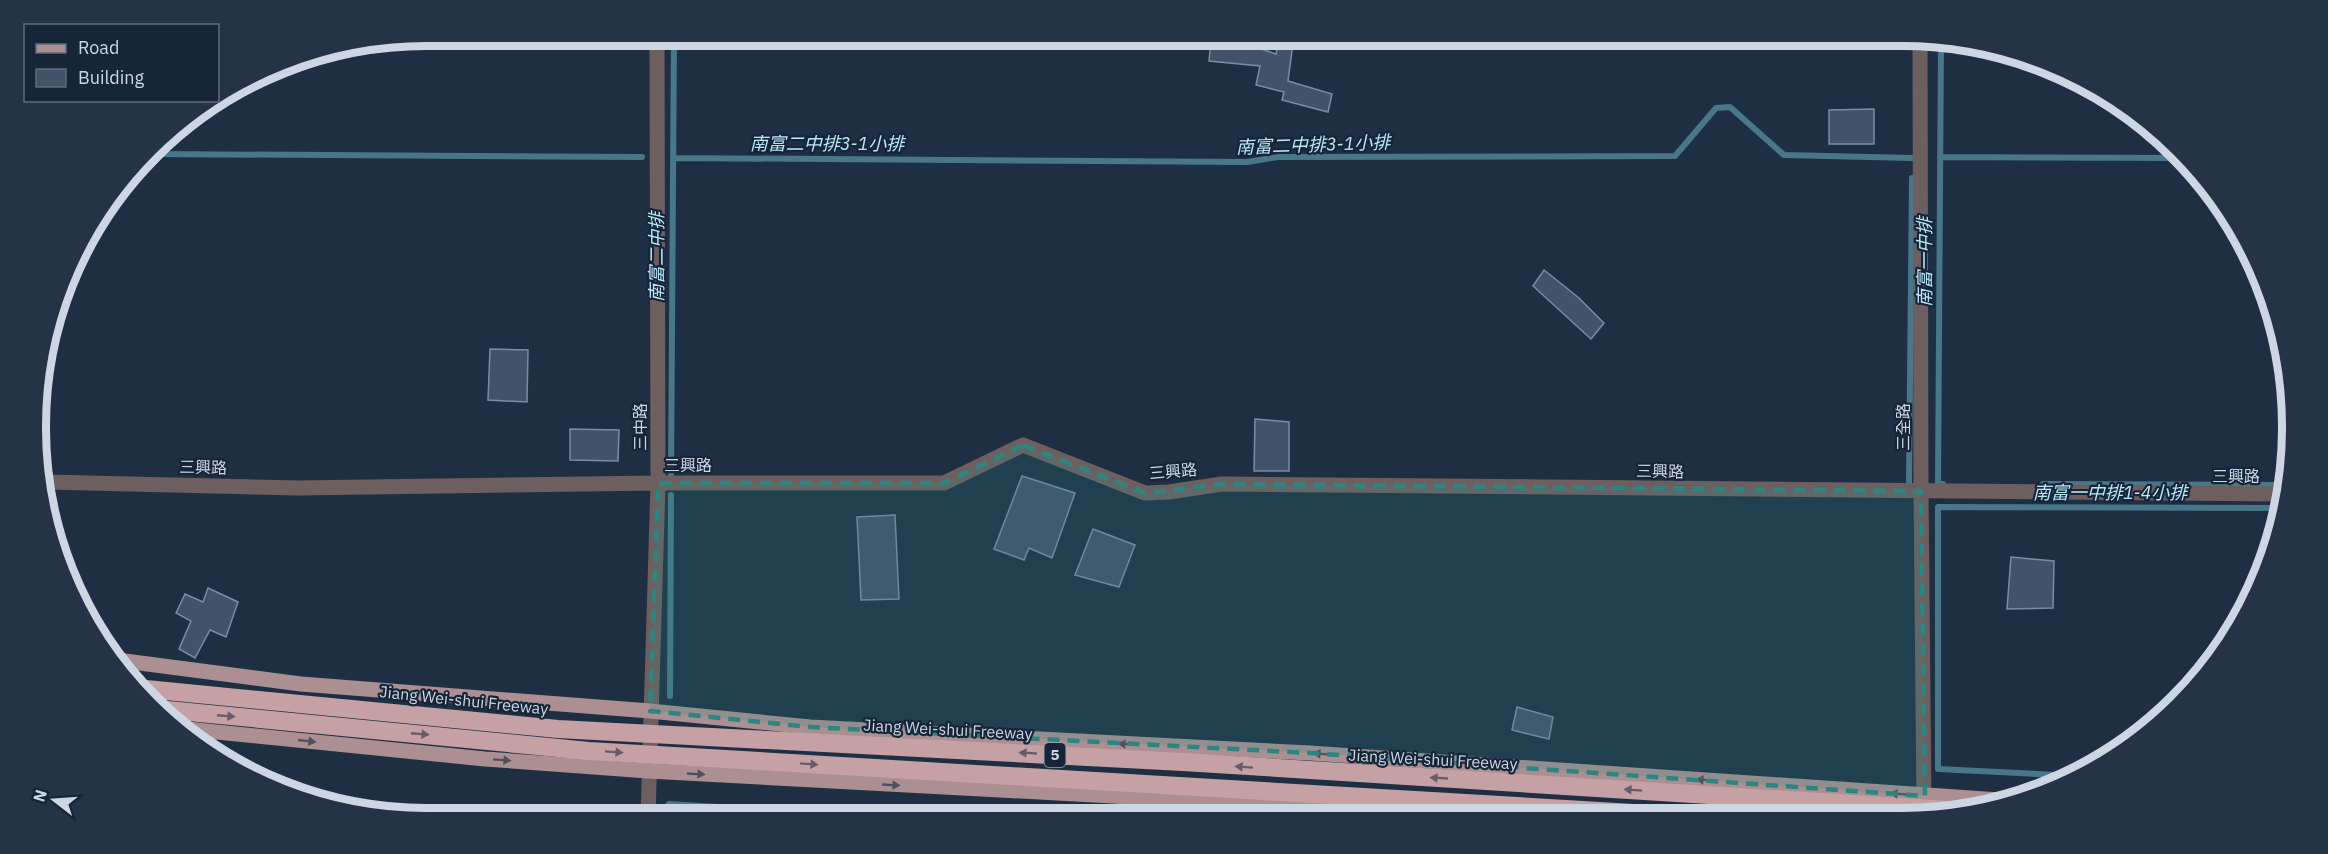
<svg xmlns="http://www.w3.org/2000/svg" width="2328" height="854" viewBox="0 0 2328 854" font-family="'IBM Plex Sans','Noto Sans TC',sans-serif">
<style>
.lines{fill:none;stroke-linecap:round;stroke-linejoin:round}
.stream{stroke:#48778a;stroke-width:6}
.building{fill:#425369;stroke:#7a8ca5;stroke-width:1.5}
.minor{stroke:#6d5f60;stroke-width:15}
.major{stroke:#ac8f92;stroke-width:15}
.highway-bridge{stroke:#c5a1a5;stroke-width:18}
.oneway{fill:#655d69}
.oneway2{fill:#524f5c}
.marked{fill:#2c8580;fill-opacity:0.2;stroke:#2c8580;stroke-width:4.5;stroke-dasharray:12 8;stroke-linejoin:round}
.labels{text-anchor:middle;stroke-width:4.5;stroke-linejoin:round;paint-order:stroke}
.shield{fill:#162538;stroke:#96a2b0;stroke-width:1.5}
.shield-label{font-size:15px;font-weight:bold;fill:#cdd7e4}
.street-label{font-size:16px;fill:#cdd7e4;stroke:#162538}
.water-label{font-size:18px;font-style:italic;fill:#bae8fb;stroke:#162538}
.rim{fill:none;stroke:#cdd7e4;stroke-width:8}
</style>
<rect width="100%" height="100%" fill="#1f2f43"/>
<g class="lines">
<path class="stream" d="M 1941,41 L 1938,484 L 1943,484
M 153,154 L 642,157
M 1940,157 L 2183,158
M 673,158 L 1247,162 L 1278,157 L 1675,156 L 1716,108 L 1730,107 L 1784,155 L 1912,158
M 671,478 L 674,36
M 1909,483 L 1912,178
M 2043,484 L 2286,485
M 670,696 L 671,495
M 2076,776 L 1938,769 L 1938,507 L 2282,508
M 669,817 L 669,804 L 880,817"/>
</g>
<path class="building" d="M 1279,39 L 1293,43 L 1288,81 L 1332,94 L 1328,112 L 1282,100 L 1284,92 L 1256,85 L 1260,66 L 1209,61 L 1211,41 L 1247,44 L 1276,54 Z
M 1874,109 L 1874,144 L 1829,144 L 1829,110 Z
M 1544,270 L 1579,298 L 1604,323 L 1591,339 L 1533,286 Z
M 490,349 L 528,350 L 527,402 L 488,400 Z
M 1255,419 L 1289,422 L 1289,471 L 1254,471 Z
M 570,429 L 619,430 L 618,461 L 570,460 Z
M 1022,476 L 1075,493 L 1052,558 L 1029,548 L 1024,560 L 994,549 Z
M 895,515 L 899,599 L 861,600 L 857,517 Z
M 1093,529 L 1135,545 L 1119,587 L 1075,575 Z
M 2011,557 L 2054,561 L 2053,608 L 2007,609 Z
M 208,588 L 238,602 L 226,637 L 210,630 L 195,658 L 179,649 L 191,621 L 176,613 L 185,594 L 203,602 Z
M 1517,707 L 1553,717 L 1549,739 L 1512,730 Z"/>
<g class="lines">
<path class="minor" d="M 1920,39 L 1921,491 L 1924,806
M 46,482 L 298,488 L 658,483 L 944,483 L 1023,445 L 1145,493 L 1169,492 L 1222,484 L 2284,494
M 648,818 L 658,483 L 657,36"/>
<path class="major" d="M 117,660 L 301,684 L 650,711 L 810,727 L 1310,753 L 2000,800
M 187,729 L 485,759 L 648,771 L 1482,816"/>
<path class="highway-bridge" d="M 146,689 L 558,729 L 1183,762 L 1964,811
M 168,710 L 589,751 L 1667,815"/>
</g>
<defs><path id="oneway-solid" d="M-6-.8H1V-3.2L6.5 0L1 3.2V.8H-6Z" transform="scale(1.5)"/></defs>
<g class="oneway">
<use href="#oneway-solid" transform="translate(226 716) rotate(5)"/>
<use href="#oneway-solid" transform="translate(420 734) rotate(5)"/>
<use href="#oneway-solid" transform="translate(614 752) rotate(4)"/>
<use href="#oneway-solid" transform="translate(1028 753) rotate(-177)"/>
<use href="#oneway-solid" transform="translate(809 764) rotate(4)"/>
<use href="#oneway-solid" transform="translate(1244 767) rotate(-176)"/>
<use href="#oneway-solid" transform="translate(1439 778) rotate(-177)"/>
<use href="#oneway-solid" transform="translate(1633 790) rotate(-176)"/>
</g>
<g class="oneway2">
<use href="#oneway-solid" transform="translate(307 741) rotate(6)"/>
<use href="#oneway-solid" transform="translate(1127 744) rotate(-177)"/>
<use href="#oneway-solid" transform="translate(1322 754) rotate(-176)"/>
<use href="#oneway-solid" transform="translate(502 760) rotate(4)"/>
<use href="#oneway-solid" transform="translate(696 774) rotate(3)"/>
<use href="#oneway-solid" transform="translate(1705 780) rotate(-176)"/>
<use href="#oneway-solid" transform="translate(891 785) rotate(3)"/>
<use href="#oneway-solid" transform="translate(1899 794) rotate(-176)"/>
</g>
<path class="marked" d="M 1023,445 L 1145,493 L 1222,484 L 1921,491 L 1925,796 L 1310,753 L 810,727 L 650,711 L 658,483 L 944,483 Z"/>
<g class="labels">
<rect class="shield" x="1044.5" y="743" width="21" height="24" rx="4.5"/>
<g class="shield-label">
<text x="1055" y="760">5</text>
</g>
<g class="street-label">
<text transform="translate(640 427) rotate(-90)" y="6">三中路</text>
<text transform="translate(1903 427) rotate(-90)" y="6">三全路</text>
<text x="688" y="471">三興路</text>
<text transform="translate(203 467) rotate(1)" y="6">三興路</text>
<text transform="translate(1173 471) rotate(-5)" y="6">三興路</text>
<text transform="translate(1660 471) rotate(1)" y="6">三興路</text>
<text x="2236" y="482">三興路</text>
<text transform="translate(464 700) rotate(6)" y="6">Jiang Wei-shui Freeway</text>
<text transform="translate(948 729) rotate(3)" y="6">Jiang Wei-shui Freeway</text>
<text transform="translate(1433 759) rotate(3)" y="6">Jiang Wei-shui Freeway</text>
</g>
<g class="water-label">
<text x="827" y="150">南富二中排3-1小排</text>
<text transform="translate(1313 145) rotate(-2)" y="6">南富二中排3-1小排</text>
<text transform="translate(657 257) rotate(-90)" y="6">南富二中排</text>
<text transform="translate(1925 262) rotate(-90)" y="6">南富一中排</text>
<text x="2110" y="499">南富一中排1-4小排</text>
</g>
</g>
<path d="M0 0H2328V854H0ZM426 46H1902A380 380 0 0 1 2282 426V428A380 380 0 0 1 1902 808H426A380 380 0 0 1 46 428V426A380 380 0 0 1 426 46Z" fill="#253346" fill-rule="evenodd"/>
<path class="rim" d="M426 46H1902A380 380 0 0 1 2282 426V428A380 380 0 0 1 1902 808H426A380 380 0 0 1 46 428V426A380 380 0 0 1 426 46Z"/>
<rect x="24" y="24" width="195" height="78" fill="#162538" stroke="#5f6c7d" stroke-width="1.5"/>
<rect x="36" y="44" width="30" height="9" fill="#ac8f92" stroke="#5f6c7d" stroke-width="1.5"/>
<text x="78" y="54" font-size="18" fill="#cdd7e4">Road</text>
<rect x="36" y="69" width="30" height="18" fill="#425369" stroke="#5f6c7d" stroke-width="1.5"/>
<text x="78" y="84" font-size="18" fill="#cdd7e4">Building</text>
<g transform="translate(54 800) rotate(287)" stroke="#162538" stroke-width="4.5" paint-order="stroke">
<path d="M0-4.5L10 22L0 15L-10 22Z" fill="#cdd7e4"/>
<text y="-9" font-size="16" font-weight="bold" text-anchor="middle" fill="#cdd7e4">N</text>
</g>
</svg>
